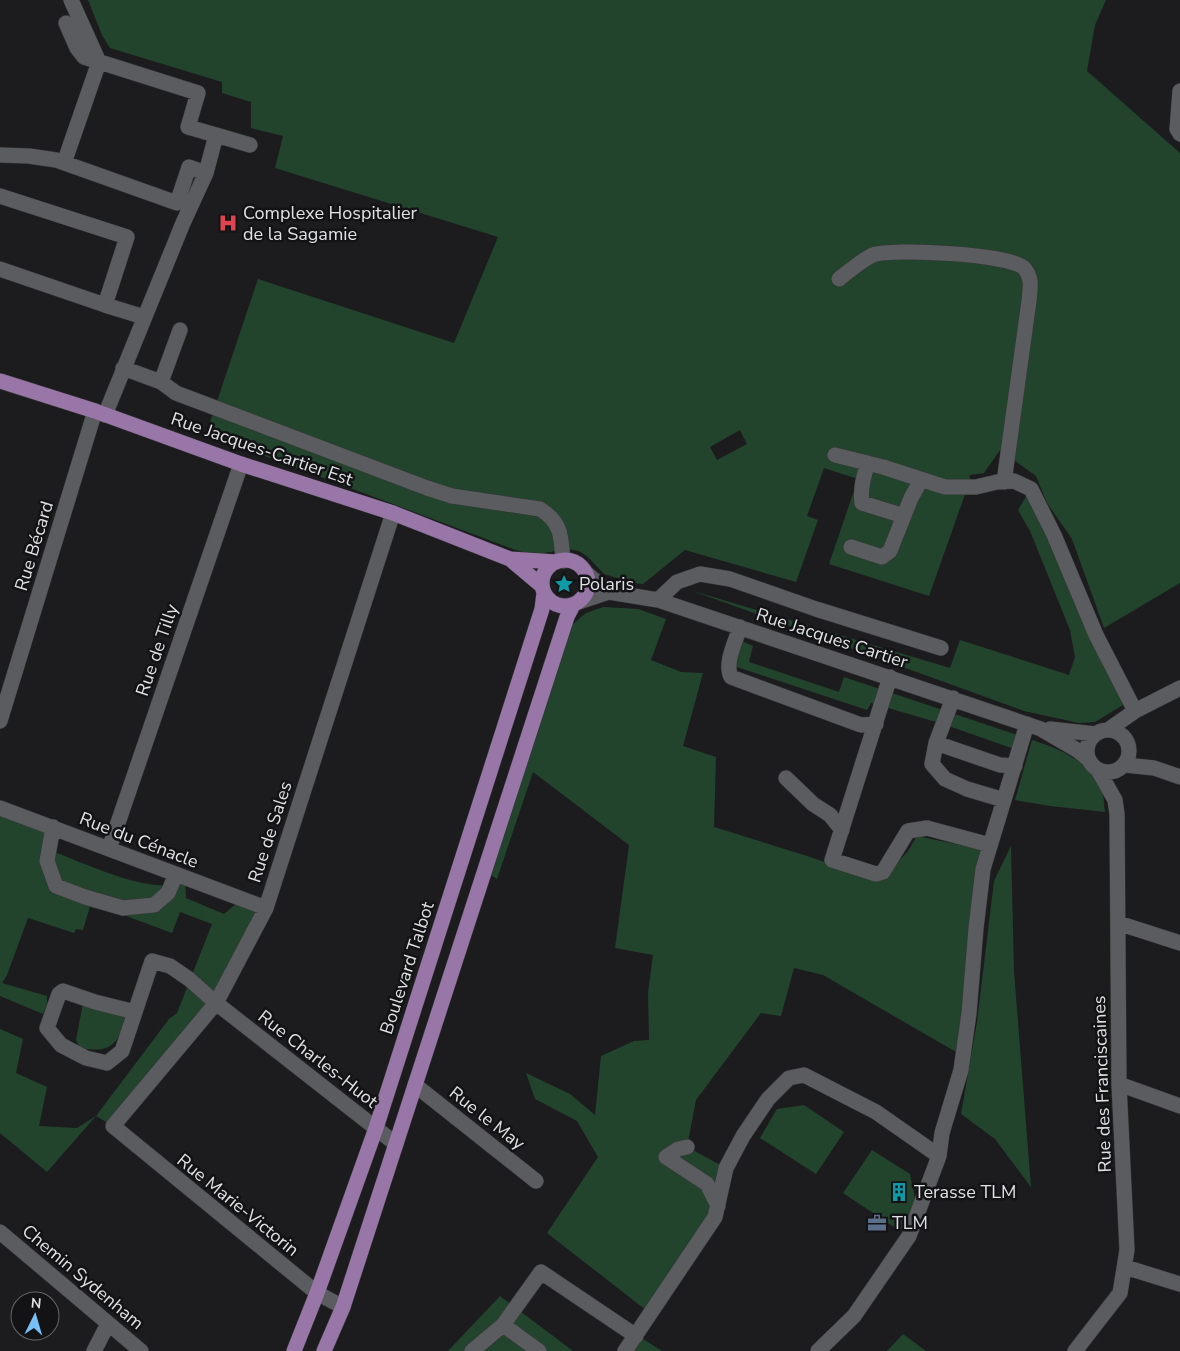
<svg xmlns="http://www.w3.org/2000/svg" width="1180" height="1351" viewBox="0 0 1180 1351" font-family="'Nunito Sans',sans-serif">
<style>
.green{fill:#22442d;fill-rule:evenodd}
.lines{fill:none;stroke-linecap:round;stroke-linejoin:round}
.minor-casing{stroke:#373739;stroke-width:16}
.major-casing{stroke:#373739;stroke-width:16}
.minor{stroke:#5b5c5f;stroke-width:15}
.major{stroke:#9976a8;stroke-width:15}
.labels{text-anchor:middle;stroke-width:5;stroke-linejoin:round;paint-order:stroke}
.poi-label{font-size:18px;fill:#e0e1e3;stroke:#131316;text-anchor:start}
.street-label{font-size:18px;fill:#e0e1e3;stroke:#131316}
</style>
<rect width="100%" height="100%" fill="#1c1c1f"/>
<path class="green" d="M 88,0 L 1106,0 L 1095,25 L 1087,71 L 1180,153 L 1180,583 L 1104,628 L 1072,539 L 1047,503 L 1036,476 L 1000,450 L 984,473 L 970,475 L 969,483 L 929,596 L 829,564 L 858,479 L 824,468 L 807,516 L 818,520 L 796,582 L 685,550 L 643,584 L 634,583 L 604,574 L 588,557 L 579,551 L 568,549 L 532,555 L 513,549 L 206,434 L 258,279 L 454,343 L 498,237 L 275,168 L 283,136 L 251,128 L 251,102 L 222,93 L 222,82 L 110,48 L 102,35 ZM 740,430 L 747,444 L 717,460 L 710,447 Z
M 1027,495 L 1123,705 L 1095,722 L 1079,723 L 1024,711 L 693,591 L 950,668 L 960,640 L 1069,675 L 1075,657 L 1070,630 L 1030,531 L 1018,510 Z
M 603,607 L 638,609 L 666,619 L 651,660 L 681,672 L 703,673 L 683,746 L 716,757 L 714,827 L 807,856 L 880,881 L 908,851 L 917,836 L 984,850 L 963,1056 L 823,975 L 794,968 L 781,1016 L 761,1013 L 696,1100 L 687,1147 L 726,1168 L 715,1217 L 651,1314 L 547,1233 L 598,1157 L 577,1121 L 535,1099 L 526,1073 L 570,1094 L 595,1115 L 601,1056 L 634,1041 L 649,1040 L 648,993 L 653,955 L 615,948 L 629,845 L 533,772 L 497,879 L 489,874 L 572,625 L 586,613 Z
M 737,639 L 753,646 L 749,662 L 839,692 L 844,677 L 1020,736 L 1017,750 L 943,724 L 871,703 L 867,710 L 731,665 Z
M 1032,740 C 1060,749 1087,760 1101,789 C 1104,795 1104,805 1105,812 L 1050,806 L 1015,800 Z
M 0,808 L 53,827 L 49,850 C 77,860 144,892 172,884 C 176,883 181,879 185,877 L 186,898 L 224,914 L 242,899 L 266,908 L 216,1003 L 113,1126 L 96,1116 L 47,1172 L 0,1133 L 0,1029 L 23,1039 L 16,1073 L 47,1087 L 39,1126 L 77,1128 L 96,1116 L 169,1019 L 177,1013 L 212,924 L 180,912 L 172,933 L 91,903 L 83,930 L 76,929 L 74,933 L 28,918 L 7,975 L 2,983 L 47,996 L 47,1005 L 43,1014 L 0,996 Z
M 1011,846 L 1014,971 L 1031,1187 L 995,1139 L 961,1114 L 977,1022 L 994,881 Z
M 109,999 L 128,1020 C 114,1046 112,1053 80,1048 L 76,1040 L 83,1003 Z
M 804,1105 L 844,1132 L 816,1174 L 760,1138 L 777,1109 Z
M 872,1150 L 910,1174 L 916,1204 L 900,1231 L 843,1193 Z
M 500,1296 L 573,1351 L 448,1351 Z
M 903,1334 L 926,1351 L 887,1351 Z
M 637,1335 L 662,1351 L 625,1351 Z"/>
<g class="lines">
<g class="minor-casing">
<path id="minor" d="M 1180,91 L 1177,129 L 1180,134
M 216,135 L 250,145
M 0,155 L 29,156 L 56,160 L 177,203 L 189,167 L 206,173 L 216,135 L 188,127 L 198,93 L 84,57 L 77,48 L 66,23
M 64,163 L 99,62 L 71,0
M 0,196 L 127,237 L 105,305 L 0,269
M 839,279 C 848,272 863,259 873,255 C 893,248 1011,254 1024,268 C 1033,278 1030,289 1029,301 L 1004,482
M 105,305 L 144,317
M 123,368 L 161,382 L 180,330
M 161,382 L 176,393 L 427,488 L 452,496 L 540,509 C 562,523 561,536 563,561
M 105,415 L 183,223 L 206,173
M 835,455 L 883,467 L 945,487 L 976,487 L 997,482 L 1014,481 L 1031,489 L 1054,535 L 1096,635 L 1135,711
M 868,463 C 863,477 860,489 862,503 L 904,516
M 851,547 L 882,557 L 890,551 L 911,498 L 921,480
M 586,573 L 609,592
M 658,600 L 677,582 L 700,574 L 730,579 L 816,609 L 941,648
M 579,602 L 609,592 L 658,600 L 1041,729 L 1077,750 L 1088,759
M 740,627 C 736,641 724,663 731,677 L 861,725 L 876,724
M 890,677 L 832,860 L 876,874 L 883,872 L 908,831 L 927,828 L 990,845
M 953,698 L 936,743 L 932,764 L 945,779 L 967,789 L 1004,800
M 0,721 L 95,411
M 1050,729 L 1095,734
M1087 751a21 21 0 1 1 42 0a21 21 0 1 1-42 0Z
M 1108,730 L 1135,711 L 1180,688
M 936,743 L 1000,765 L 1015,766
M 1125,765 L 1154,768 L 1180,777
M 786,778 L 813,804 L 830,815 L 842,830
M 0,808 L 266,908
M 53,827 L 47,861 L 56,886 L 85,897 L 123,908 L 154,905 L 168,893 L 176,874
M 109,849 L 241,464
M 1118,923 L 1180,943
M 135,1012 L 95,1002 L 63,991 L 59,994 L 47,1028 L 61,1045 L 86,1058 L 107,1063 L 122,1051 L 152,961 L 170,966 L 189,979 L 216,1003 L 396,1144
M 1119,1084 L 1180,1106
M 415,1085 L 536,1181
M 687,1147 L 678,1149 L 666,1157 L 707,1184 L 718,1206
M 0,1232 L 141,1351
M 1125,1267 L 1180,1284
M 343,1307 L 317,1293 L 113,1126 L 216,1003 L 266,908 L 393,513
M 503,1325 L 541,1272 L 636,1336
M 94,1351 L 108,1324
M 472,1351 L 503,1325 L 539,1351
M 625,1351 L 715,1217 L 726,1168 L 743,1136 L 768,1099 L 789,1078 L 804,1075 L 876,1112 L 939,1156
M 818,1351 L 854,1316 L 909,1236 L 939,1156 L 942,1133 L 961,1070 L 969,1013 L 976,928 L 983,869 L 1027,724
M 1075,1351 L 1120,1293 L 1127,1250 L 1119,1084 L 1117,814 L 1115,800 L 1098,770"/>
</g>
<g class="major-casing">
<path id="major" d="M 0,381 L 95,411 L 241,464 L 393,513 L 510,559 L 542,586
M 510,559 L 556,562
M542 583a23 23 0 1 1 46 0a23 23 0 1 1-46 0Z
M 294,1351 L 317,1293 L 376,1128 L 542,609 L 544,593
M 324,1351 L 343,1307 L 567,617 L 573,605"/>
</g>
<use href="#minor" class="minor"/>
<use href="#major" class="major"/>
</g>
<defs>
<g id="hospital-bare" transform="scale(1.5)"><path d="M-5-5h3v3.5h4V-5h3V5h-3V1.5h-4V5h-3Z" fill="#e0444e" stroke="#131316" stroke-width="2.5" paint-order="stroke"/></g>
<g id="sight-bare" transform="scale(1.5)"><path d="M0-6L1.8-2.2L6-1.7L2.9 1.2L3.7 5.4L0 3.3L-3.7 5.4L-2.9 1.2L-6-1.7L-1.8-2.2Z" fill="#0f9aa8" stroke="#131316" stroke-width="2.5" paint-order="stroke"/></g>
<g id="building-bare" transform="scale(1.5)"><path d="M-4-6H4V6H1V3H-1V6H-4ZM-2.5-4.3h1.7v1.8h-1.7ZM.8-4.3h1.7v1.8H.8ZM-2.5-1h1.7V.8h-1.7ZM.8-1h1.7V.8H.8Z" fill="#0f9aa8" stroke="#131316" stroke-width="2.5" paint-order="stroke"/></g>
<g id="office-bare" transform="scale(1.5)"><path d="M-6-3h4V-5.5h4V-3h4V5H-6ZM-1-4.5V-3h2v-1.5ZM-6 0V1H6V0Z" fill="#5c6f8a" stroke="#131316" stroke-width="2.5" paint-order="stroke"/></g>
</defs>
<g fill-rule="evenodd">
<use href="#hospital-bare" x="228" y="223"/>
<use href="#sight-bare" x="564" y="584"/>
<use href="#building-bare" x="899" y="1192"/>
<use href="#office-bare" x="877" y="1223"/>
</g>
<g class="labels">
<g class="poi-label">
<text x="243" y="219">Complexe Hospitalier<tspan x="243" dy="21">de la Sagamie</tspan></text>
<text x="579" y="590">Polaris</text>
<text x="914" y="1198">Terasse TLM</text>
<text x="892" y="1229">TLM</text>
</g>
<g class="street-label">
<text transform="translate(262 449) rotate(19)" y="6">Rue Jacques-Cartier Est</text>
<text transform="translate(34 546) rotate(-73)" y="6">Rue Bécard</text>
<text transform="translate(832 638) rotate(18)" y="6">Rue Jacques Cartier</text>
<text transform="translate(157 650) rotate(-71)" y="6">Rue de Tilly</text>
<text transform="translate(270 832) rotate(-72)" y="6">Rue de Sales</text>
<text transform="translate(139 840) rotate(21)" y="6">Rue du Cénacle</text>
<text transform="translate(407 968) rotate(-72)" y="6">Boulevard Talbot</text>
<text transform="translate(318 1059) rotate(38)" y="6">Rue Charles-Huot</text>
<text transform="translate(1102 1084) rotate(-92)" y="6">Rue des Franciscaines</text>
<text transform="translate(487 1118) rotate(38)" y="6">Rue le May</text>
<text transform="translate(238 1205) rotate(39)" y="6">Rue Marie-Victorin</text>
<text transform="translate(83 1277) rotate(40)" y="6">Chemin Sydenham</text>
</g>
</g>
<g transform="translate(35 1316) rotate(5)"><circle r="24" fill="#131316" stroke="#656568"/>
<path d="M0-4L9 19L0 12L-9 19Z" fill="#77c0f7"/>
<text y="-8" font-size="14" font-weight="bold" text-anchor="middle" fill="#e0e1e3">N</text>
</g>
</svg>
